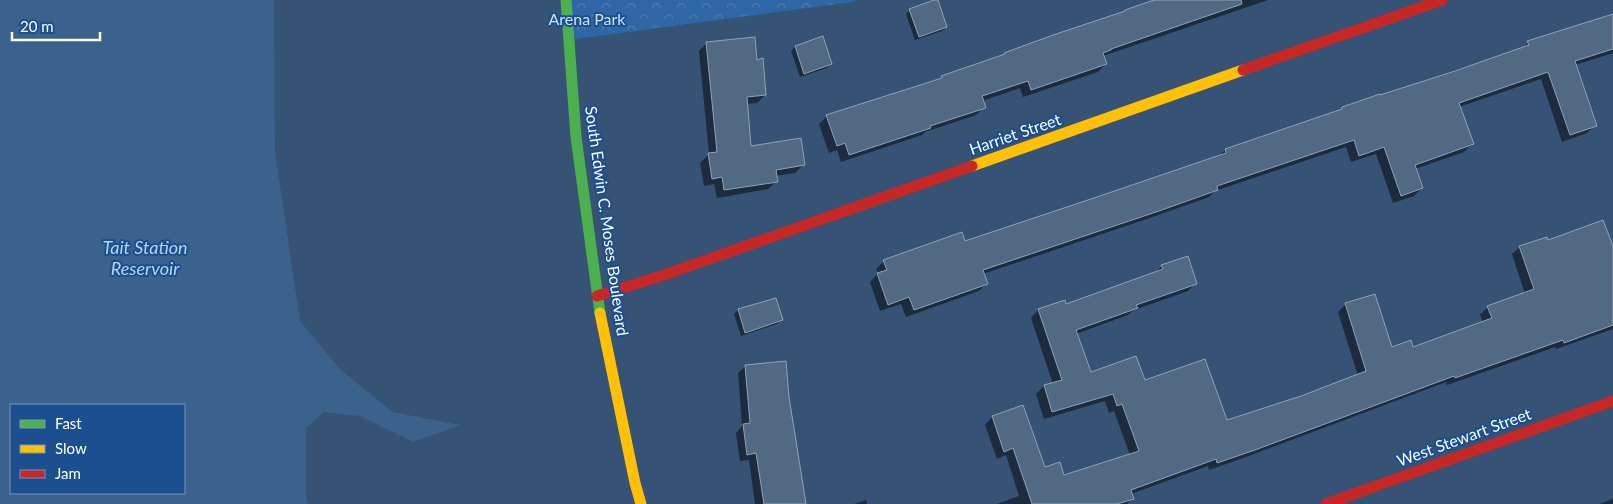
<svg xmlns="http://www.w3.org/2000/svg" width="1613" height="504" viewBox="0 0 1613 504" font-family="Lato,sans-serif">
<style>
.park{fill:url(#park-crowns)}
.water{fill:#3b618d;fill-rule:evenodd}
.shadow{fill:#0007}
.building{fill:#526984;stroke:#92a2b6}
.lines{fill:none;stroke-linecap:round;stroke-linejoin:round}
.fast{stroke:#4caf50;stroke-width:11}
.slow{stroke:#ffc107;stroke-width:11}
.jam{stroke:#c62828;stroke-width:11}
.labels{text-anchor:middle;stroke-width:4;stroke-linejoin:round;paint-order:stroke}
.park-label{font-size:16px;fill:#cfe3fa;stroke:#1b4f8f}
.street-label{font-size:16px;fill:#fff;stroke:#1b4f8f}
.water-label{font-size:18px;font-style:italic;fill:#b5d3f5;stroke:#1b4f8f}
</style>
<defs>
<pattern id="park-crowns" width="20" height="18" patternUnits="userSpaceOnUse" patternTransform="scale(1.25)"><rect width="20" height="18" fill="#2f66a5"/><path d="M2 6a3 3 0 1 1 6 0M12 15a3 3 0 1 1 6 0" fill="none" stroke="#4e7db2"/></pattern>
</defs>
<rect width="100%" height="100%" fill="#365274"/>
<path class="park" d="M 566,0 L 858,0 L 852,2 L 569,40 Z"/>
<path class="water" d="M 0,0 L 274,0 L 275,151 L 300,321 L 340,369 L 392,412 L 461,425 L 413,442 L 360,416 L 324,412 L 306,428 L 306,495 L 308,504 L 0,504 ZM 11,405 L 184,405 L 184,493 L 11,493 Z"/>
<path class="shadow" d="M 1157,0 L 1268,0 L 1103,56 L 1106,64 L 1098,72 L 1023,97 L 1020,88 L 982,101 L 984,108 L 976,115 L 925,132 L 922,135 L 841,162 L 837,150 L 829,153 L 819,124 L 827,116 L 939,80 L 942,77 Z
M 910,10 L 946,27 L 942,31 L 915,40 L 906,14 Z
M 1613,15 L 1613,53 L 1575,65 L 1595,125 L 1587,133 L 1562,142 L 1541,79 L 1459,107 L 1472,144 L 1464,152 L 1415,169 L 1422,188 L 1414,196 L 1393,203 L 1376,154 L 1351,162 L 1346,147 L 1215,191 L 1209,197 L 1150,218 L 983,274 L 986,284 L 979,291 L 906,317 L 901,304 L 880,311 L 870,282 L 878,273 L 876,269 L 884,261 L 965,243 L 1219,156 L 1225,150 L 1339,112 L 1342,108 L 1523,48 L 1528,43 Z
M 822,37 L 831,64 L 827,68 L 800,77 L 791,51 L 795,47 Z
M 707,43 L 756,61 L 765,95 L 757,103 L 746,104 L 750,148 L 803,165 L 795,173 L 776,176 L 777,181 L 768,189 L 717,198 L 714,184 L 704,186 L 700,163 L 709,154 L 699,51 Z
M 1547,242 L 1613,250 L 1613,329 L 1556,349 L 1555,347 L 1447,385 L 1446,382 L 1246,457 L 1209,470 L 1208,466 L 1131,494 L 1133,498 L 1127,504 L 997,504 L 1019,496 L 1006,455 L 997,459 L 985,425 L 992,417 L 1022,406 L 1044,468 L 1064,477 L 1130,455 L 1114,411 L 1109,413 L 1105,401 L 1044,419 L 1036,394 L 1044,386 L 1053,384 L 1031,318 L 1038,310 L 1065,305 L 1156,273 L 1162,266 L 1196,283 L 1188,291 L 1134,310 L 1128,315 L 1076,334 L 1090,374 L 1144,382 L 1226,422 L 1358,376 L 1338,312 L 1346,304 L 1391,349 L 1412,348 L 1483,323 L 1480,315 L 1488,307 L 1525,294 L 1512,254 L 1520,247 Z
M 775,299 L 781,320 L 777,324 L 741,336 L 734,314 L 738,310 Z
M 746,366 L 788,397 L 804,504 L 755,504 L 749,460 L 740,461 L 736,433 L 742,426 L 738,373 Z
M 1613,499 L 1613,504 L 1599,504 Z
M 866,500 L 867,504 L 854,504 Z"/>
<path class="building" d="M 934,0 L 938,0 L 947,27 L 919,37 L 909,9 Z
M 1154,0 L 1241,0 L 1242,4 L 1111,49 L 1111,50 L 1103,53 L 1107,64 L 1031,90 L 1028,81 L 982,96 L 986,108 L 930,126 L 931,128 L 849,155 L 845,143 L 837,146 L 826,115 L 942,78 L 941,76 L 1005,54 L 1004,53 L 1053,35 L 1125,11 L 1125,10 Z
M 1613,14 L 1613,49 L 1575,61 L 1597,126 L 1570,135 L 1548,72 L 1459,103 L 1474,144 L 1415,165 L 1423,188 L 1401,196 L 1384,147 L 1359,156 L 1354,140 L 1217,186 L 1218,190 L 1159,211 L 983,270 L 988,284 L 971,290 L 914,310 L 909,297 L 888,305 L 877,273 L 887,270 L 883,260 L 962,232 L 965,241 L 1085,201 L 1226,153 L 1225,149 L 1342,109 L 1342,107 L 1380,94 L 1380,95 L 1455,71 L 1529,45 L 1527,41 Z
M 823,36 L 832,64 L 804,74 L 795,46 Z
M 755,37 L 757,60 L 763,58 L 766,95 L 747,97 L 751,146 L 801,138 L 805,165 L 776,170 L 778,182 L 724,190 L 722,177 L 712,179 L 708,153 L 717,152 L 706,42 Z
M 1603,220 L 1613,246 L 1613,325 L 1564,343 L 1563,340 L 1455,378 L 1454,376 L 1255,450 L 1217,463 L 1216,459 L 1131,490 L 1134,499 L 1117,504 L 1032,504 L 1013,448 L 1004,452 L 992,416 L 1023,405 L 1045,467 L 1060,462 L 1064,475 L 1139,451 L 1122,404 L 1117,406 L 1113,394 L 1052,412 L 1044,385 L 1062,380 L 1038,309 L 1065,300 L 1066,304 L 1163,269 L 1161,265 L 1188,256 L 1197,284 L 1136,305 L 1138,308 L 1076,330 L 1091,372 L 1136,356 L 1145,380 L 1205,359 L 1227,420 L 1301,396 L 1366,371 L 1345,303 L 1375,294 L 1392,347 L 1411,340 L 1413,347 L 1492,318 L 1487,306 L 1534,289 L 1519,246 L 1547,237 L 1548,240 Z
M 776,298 L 783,320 L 745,333 L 738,309 Z
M 786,361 L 789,397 L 806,504 L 764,504 L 756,453 L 747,455 L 743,424 L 750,423 L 745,365 Z"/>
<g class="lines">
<path class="fast" d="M 566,0 L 576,137 L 600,313"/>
<path class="slow" d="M 972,166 L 1243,70
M 600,313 L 635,483 L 641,504"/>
<path class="jam" d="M 1243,70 L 1442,0
M 597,296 L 664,275 L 972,166
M 1326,504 L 1613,401"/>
</g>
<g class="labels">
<g class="park-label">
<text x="587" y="25">Arena Park</text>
</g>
<g class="street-label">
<text transform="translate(1015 134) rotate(-19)" y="6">Harriet Street</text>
<text transform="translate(607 221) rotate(82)" y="6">South Edwin C. Moses Boulevard</text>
<text transform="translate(1464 437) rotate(-20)" y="6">West Stewart Street</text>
</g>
<g class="water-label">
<text x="145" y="254">Tait Station<tspan x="145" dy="21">Reservoir</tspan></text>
</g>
</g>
<rect x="10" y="404" width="175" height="90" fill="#1b4f8f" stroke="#7695bc"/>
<rect x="20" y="420" width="25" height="8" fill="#4caf50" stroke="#7695bc"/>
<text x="55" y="429" font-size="15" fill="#ffffff">Fast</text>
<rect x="20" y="445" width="25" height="8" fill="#ffc107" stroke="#7695bc"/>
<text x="55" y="454" font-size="15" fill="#ffffff">Slow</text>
<rect x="20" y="470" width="25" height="8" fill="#c62828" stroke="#7695bc"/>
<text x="55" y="479" font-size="15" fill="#ffffff">Jam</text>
<path d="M12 32v8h88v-8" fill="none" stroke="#ffffff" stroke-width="2.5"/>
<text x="20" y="32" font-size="15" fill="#ffffff" stroke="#1b4f8f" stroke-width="4" paint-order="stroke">20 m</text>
</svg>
